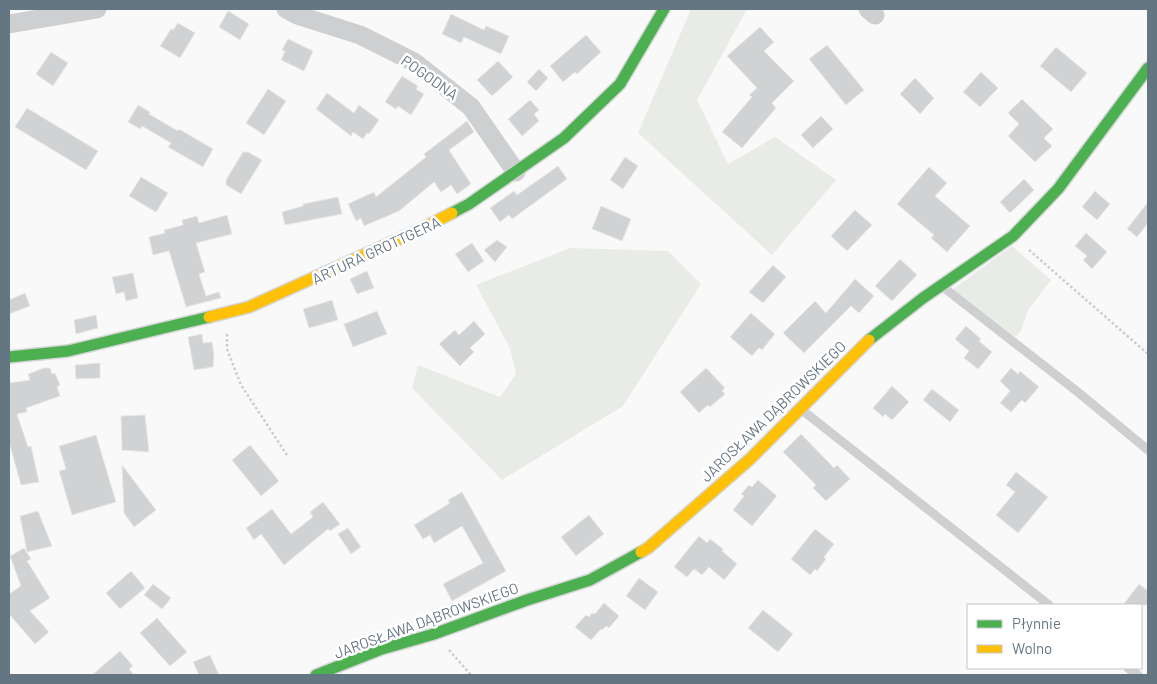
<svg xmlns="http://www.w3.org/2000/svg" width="1157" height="684" font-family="Barlow,sans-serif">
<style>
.green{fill:#e8ebe6}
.building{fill:#d0d2d3;stroke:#e8e8e8}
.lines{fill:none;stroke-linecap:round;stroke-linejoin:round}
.fast-casing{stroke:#d5d6d7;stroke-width:14}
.slow-casing{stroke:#d5d6d7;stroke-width:14}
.path{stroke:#cbcccd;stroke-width:2.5;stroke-dasharray:2.5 2.5;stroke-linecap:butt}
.lane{stroke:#cecfd0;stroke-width:9}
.street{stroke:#cecfd0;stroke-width:19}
.fast{stroke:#4caf50;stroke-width:11}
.slow{stroke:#ffc107;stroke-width:11}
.labels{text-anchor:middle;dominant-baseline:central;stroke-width:5;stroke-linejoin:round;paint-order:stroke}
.street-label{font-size:15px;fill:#657683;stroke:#fff}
</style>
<rect width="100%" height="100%" fill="#f9f9f9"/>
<!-- green -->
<g class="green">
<path d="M 691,9 L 754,9 L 746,11 L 697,100 L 728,164 L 775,137 L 836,180 L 772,255 L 638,133 Z"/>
<path d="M 1012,246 L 1051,280 L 1028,310 L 1021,331 L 1015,337 L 953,289 Z"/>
<path d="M 570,248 L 668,251 L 701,284 L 623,406 L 502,480 L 412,388 L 418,365 L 500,397 L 516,374 L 510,348 L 476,285 Z"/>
</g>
<!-- building -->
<g class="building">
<path d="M 228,11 L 249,24 L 240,40 L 219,27 Z"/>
<path d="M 451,14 L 484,30 L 486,26 L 509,36 L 501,54 L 464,37 L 461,43 L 442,34 Z"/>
<path d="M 178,23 L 195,33 L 180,58 L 160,46 L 171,29 L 173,30 Z"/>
<path d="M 760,27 L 774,42 L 764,51 L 794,81 L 772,103 L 776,108 L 742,148 L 722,132 L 752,97 L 749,95 L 757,88 L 727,56 Z"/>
<path d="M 586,35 L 601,52 L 577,74 L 575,72 L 563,82 L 550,66 Z"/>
<path d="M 288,39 L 313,51 L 304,71 L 281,60 L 285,51 L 282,50 Z"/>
<path d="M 827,45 L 864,90 L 846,105 L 809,59 Z"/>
<path d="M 1056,47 L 1087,73 L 1071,92 L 1040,66 Z"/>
<path d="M 51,52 L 68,63 L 53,86 L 36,74 Z"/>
<path d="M 498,61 L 513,77 L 492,96 L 477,80 Z"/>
<path d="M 539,69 L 548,78 L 536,91 L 527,82 Z"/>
<path d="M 981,72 L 998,88 L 980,107 L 963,92 Z"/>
<path d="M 402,76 L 418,86 L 416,89 L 424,94 L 411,115 L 398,106 L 396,109 L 385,102 Z"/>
<path d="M 915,78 L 934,98 L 920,114 L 900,94 Z"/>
<path d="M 268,89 L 286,101 L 264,135 L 246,123 Z"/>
<path d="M 327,93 L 354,113 L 359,105 L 379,120 L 369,134 L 367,133 L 363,139 L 353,132 L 351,136 L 316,109 Z"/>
<path d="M 1022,99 L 1053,129 L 1044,138 L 1052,146 L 1035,162 L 1008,136 L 1019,124 L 1008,113 Z"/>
<path d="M 530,100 L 539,110 L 534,114 L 539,121 L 522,136 L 508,119 Z"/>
<path d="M 138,105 L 150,112 L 149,114 L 178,131 L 179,129 L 213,149 L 203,167 L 168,147 L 171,143 L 142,126 L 140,129 L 128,122 Z"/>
<path d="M 27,108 L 98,151 L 86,170 L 15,127 Z"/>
<path d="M 821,116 L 833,129 L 813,148 L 801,135 Z"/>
<path d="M 467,121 L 474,132 L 449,150 L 471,184 L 457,194 L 451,185 L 441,192 L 434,182 L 399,211 L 364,226 L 361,218 L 356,221 L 348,204 L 374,192 L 376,197 L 426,157 L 424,154 Z"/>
<path d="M 243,152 L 248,152 L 262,160 L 241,194 L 226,185 L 226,180 Z"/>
<path d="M 625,157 L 638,166 L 623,189 L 610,180 Z"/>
<path d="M 558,166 L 567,179 L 512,219 L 509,215 L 500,222 L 490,208 L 514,191 L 517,195 Z"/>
<path d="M 929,167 L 947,183 L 935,196 L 970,226 L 947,252 L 931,238 L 934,235 L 897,204 Z"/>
<path d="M 141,177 L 168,193 L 156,212 L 129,196 Z"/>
<path d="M 1024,179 L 1034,190 L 1010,213 L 1000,202 Z"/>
<path d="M 1095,191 L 1110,204 L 1097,220 L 1082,207 Z"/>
<path d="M 338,197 L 342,214 L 285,225 L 282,212 L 303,206 L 303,204 Z"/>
<path d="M 1148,202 L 1148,223 L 1137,237 L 1127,229 Z"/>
<path d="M 601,206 L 631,219 L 622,241 L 592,229 Z"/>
<path d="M 855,210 L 872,225 L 847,251 L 831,236 Z"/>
<path d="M 227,215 L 232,234 L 196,243 L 205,272 L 199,274 L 206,296 L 219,292 L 221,298 L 186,307 L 169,251 L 153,255 L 149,237 L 165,233 L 164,230 L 183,225 L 182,220 L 197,216 L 199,223 Z"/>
<path d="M 1086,233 L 1107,252 L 1092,269 L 1083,260 L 1087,256 L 1075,246 Z"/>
<path d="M 497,240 L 507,247 L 495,262 L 484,250 Z"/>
<path d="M 472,243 L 484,261 L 468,272 L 455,254 Z"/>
<path d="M 900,259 L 917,275 L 892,301 L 875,286 Z"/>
<path d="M 773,265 L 786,277 L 763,303 L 749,292 Z"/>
<path d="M 367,271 L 374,288 L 357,294 L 350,279 Z"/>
<path d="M 133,273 L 138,298 L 126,301 L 124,292 L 116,294 L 112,277 Z"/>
<path d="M 855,279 L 874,296 L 859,313 L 851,306 L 804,353 L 783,333 L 815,301 L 826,313 Z"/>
<path d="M 25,293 L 30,306 L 9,314 L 9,300 Z"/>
<path d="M 332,300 L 338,320 L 309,328 L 303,309 Z"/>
<path d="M 377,311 L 387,334 L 353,347 L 344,324 Z"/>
<path d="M 751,313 L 775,334 L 762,350 L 759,348 L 752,356 L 730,337 Z"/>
<path d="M 96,315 L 98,328 L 76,334 L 74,320 Z"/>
<path d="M 474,321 L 485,334 L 470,348 L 474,352 L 460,366 L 439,344 L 455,330 L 459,335 Z"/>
<path d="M 966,326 L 981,339 L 979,341 L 992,352 L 978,369 L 964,358 L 969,351 L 955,339 Z"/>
<path d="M 202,334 L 203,343 L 212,342 L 214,355 L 213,367 L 194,370 L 188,337 Z"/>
<path d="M 100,363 L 100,378 L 76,379 L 75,365 Z"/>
<path d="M 44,368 L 50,368 L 52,374 L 55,373 L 60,385 L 57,387 L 60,396 L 26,408 L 27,412 L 17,414 L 28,447 L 31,446 L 39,482 L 21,485 L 9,442 L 9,383 L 30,380 L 28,374 Z"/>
<path d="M 706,368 L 725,388 L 722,391 L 725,394 L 710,407 L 708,405 L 699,413 L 680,392 Z"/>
<path d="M 1011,368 L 1018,374 L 1020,371 L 1039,387 L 1025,403 L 1022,400 L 1011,412 L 1000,403 L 1010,391 L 1000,381 Z"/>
<path d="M 892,386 L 909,402 L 892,420 L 885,414 L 883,417 L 873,408 Z"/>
<path d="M 932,389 L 959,410 L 950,422 L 923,400 Z"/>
<path d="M 145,415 L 149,452 L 122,450 L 121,416 Z"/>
<path d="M 801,434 L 834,468 L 837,465 L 850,479 L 826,501 L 813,488 L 816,485 L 783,452 Z"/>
<path d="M 96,435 L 116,502 L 72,515 L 59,471 L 66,469 L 59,446 Z"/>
<path d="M 250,445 L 279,481 L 261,496 L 232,460 Z"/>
<path d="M 122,465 L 156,510 L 134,527 L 124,513 Z"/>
<path d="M 1016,472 L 1048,497 L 1018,533 L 996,515 L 1015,492 L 1006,485 Z"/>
<path d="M 758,480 L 777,496 L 752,526 L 733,510 L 744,496 L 741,494 L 749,485 L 752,487 Z"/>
<path d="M 462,492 L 506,571 L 452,601 L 443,584 L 483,563 L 462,526 L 434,543 L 430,535 L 423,539 L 414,525 L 450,503 L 448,500 Z"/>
<path d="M 323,502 L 340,524 L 330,531 L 328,529 L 284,565 L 261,534 L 254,540 L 246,528 L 272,509 L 291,534 L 313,517 L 310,512 Z"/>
<path d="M 38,511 L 52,546 L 27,552 L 20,516 Z"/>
<path d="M 589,515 L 604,534 L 576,556 L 561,537 Z"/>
<path d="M 348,528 L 361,547 L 351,554 L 338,534 Z"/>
<path d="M 815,529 L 834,544 L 824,557 L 826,559 L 817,571 L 815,569 L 810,575 L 791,559 Z"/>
<path d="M 699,536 L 707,543 L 710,539 L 723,549 L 722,551 L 737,564 L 724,580 L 709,567 L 702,575 L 694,569 L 687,577 L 674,567 Z"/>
<path d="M 24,548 L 31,559 L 27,561 L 50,598 L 30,611 L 49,632 L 35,644 L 9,614 L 9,594 L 21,586 L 10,556 Z"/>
<path d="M 131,571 L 145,588 L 120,609 L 106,593 Z"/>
<path d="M 639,578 L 658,592 L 645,610 L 626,596 Z"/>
<path d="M 153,584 L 171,598 L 162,609 L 144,595 Z"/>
<path d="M 1139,584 L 1148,591 L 1148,605 L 1123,605 Z"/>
<path d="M 604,603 L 619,616 L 609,628 L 606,626 L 602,630 L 601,629 L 591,640 L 575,627 L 586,615 L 589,617 L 592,613 L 595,614 Z"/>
<path d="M 763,610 L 793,634 L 778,652 L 748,628 Z"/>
<path d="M 157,618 L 187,652 L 170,666 L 140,633 Z"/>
<path d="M 120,651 L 133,666 L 129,669 L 134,675 L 92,675 Z"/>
<path d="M 210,655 L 219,675 L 199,675 L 193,662 Z"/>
</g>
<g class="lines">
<!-- fast casing -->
<g class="fast-casing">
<g id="fast">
<path d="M 452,213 L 469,204 L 564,138 L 620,84 L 664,9"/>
<path d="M 869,340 L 923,298 L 1013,236 L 1058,189 L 1148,68"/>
<path d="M 9,357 L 68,351 L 209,317"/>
<path d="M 316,675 L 382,649 L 434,634 L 527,600 L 590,580 L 641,552"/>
</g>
</g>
<!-- slow casing -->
<g class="slow-casing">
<g id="slow">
<path d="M 209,317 L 249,307 L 419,230 L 452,213"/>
<path d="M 641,552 L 648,548 L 750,459 L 869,340"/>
</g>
</g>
<!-- path -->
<g class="path">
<path d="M 1029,250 L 1148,354"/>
<path d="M 227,334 L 227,349 L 241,385 L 287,455"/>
<path d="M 449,650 L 471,675"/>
</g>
<!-- lane -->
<g class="lane">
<path d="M 943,287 L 1079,393 L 1148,450"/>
<path d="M 802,410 L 1049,605"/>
<path d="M 1128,668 L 1138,675"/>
</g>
<!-- street -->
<g class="street">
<path d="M 286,9 L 297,15 L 360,35 L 414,62 L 471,107 L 516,172"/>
<path d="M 868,9 L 875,15"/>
<path d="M 9,24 L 97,9"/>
</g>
<!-- fast -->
<use href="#fast" class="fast"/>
<!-- slow -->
<use href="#slow" class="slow"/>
</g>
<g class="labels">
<!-- street labels -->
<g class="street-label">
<text transform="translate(430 77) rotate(35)">POGODNA</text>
<text transform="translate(376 250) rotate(-25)">ARTURA GROTTGERA</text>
<text transform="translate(773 411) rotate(-44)">JAROSŁAWA DĄBROWSKIEGO</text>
<text transform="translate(426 620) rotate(-20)">JAROSŁAWA DĄBROWSKIEGO</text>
</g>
</g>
<!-- border -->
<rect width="1157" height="684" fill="none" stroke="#657683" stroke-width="20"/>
<!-- legend -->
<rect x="967" y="604" width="175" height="65" fill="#ffffff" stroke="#c1c8cd"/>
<rect x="977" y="620" width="25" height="8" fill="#4caf50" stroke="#c1c8cd"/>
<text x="1012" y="629" font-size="15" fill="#657683">Płynnie</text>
<rect x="977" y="645" width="25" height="8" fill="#ffc107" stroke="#c1c8cd"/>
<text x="1012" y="654" font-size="15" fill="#657683">Wolno</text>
</svg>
